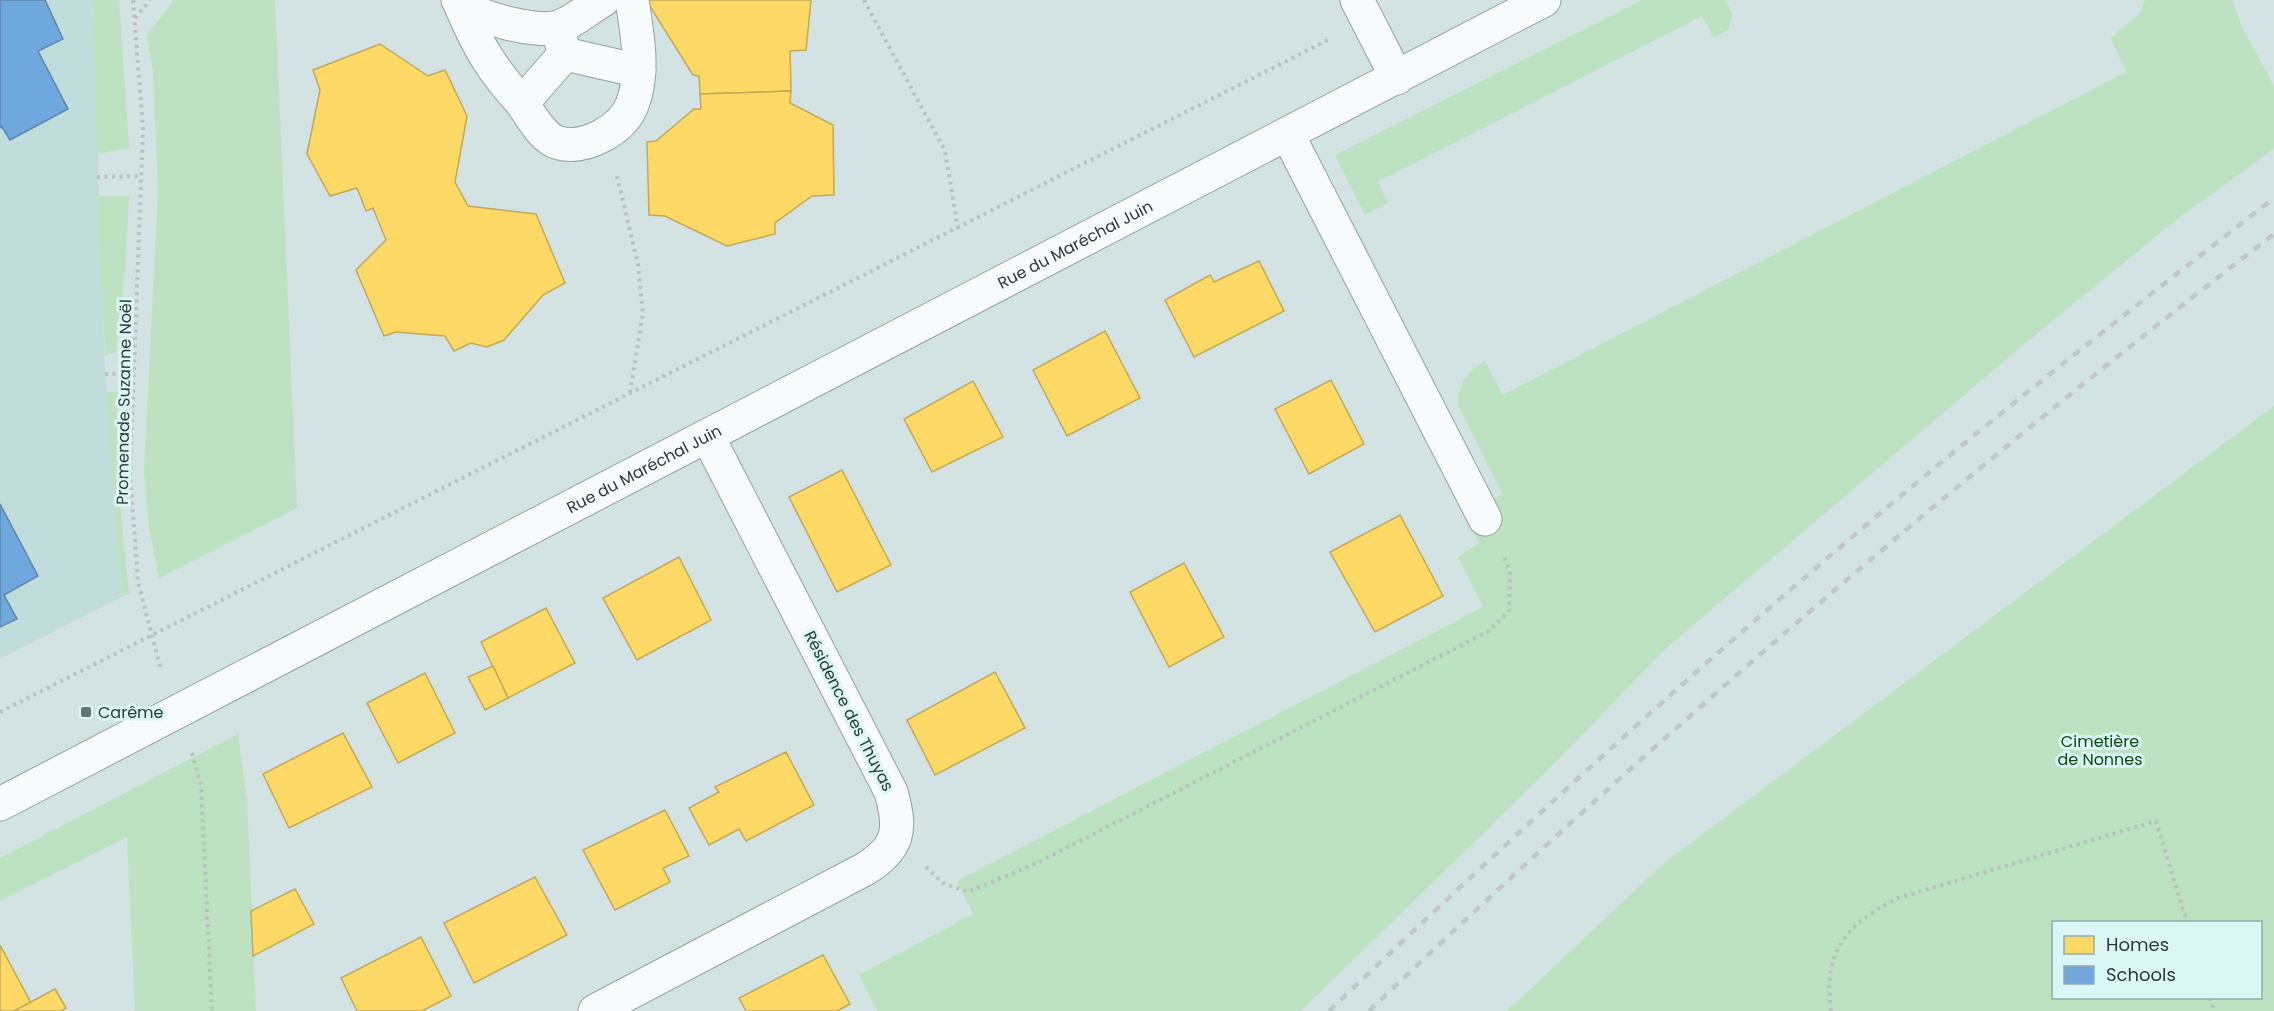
<svg xmlns="http://www.w3.org/2000/svg" width="2274" height="1011" font-family="Poppins,sans-serif">
<style>
.built{fill:#c0dcdb}
.green{fill:#bce2c1;fill-rule:evenodd}
.homes{fill:#ffd966;stroke:#c0a958;stroke-width:1.5}
.schools{fill:#6fa8dc;stroke:#5b87ab;stroke-width:1.5}
.lines{fill:none;stroke-linecap:round;stroke-linejoin:round}
.street-casing{stroke:#94a0a0;stroke-width:35}
.path{stroke:#bbc1c0;stroke-width:4;stroke-dasharray:3 4.5;stroke-linecap:butt}
.street{stroke:#f8fbfb;stroke-width:33}
.rail{stroke:#c1c6c6;stroke-width:4.5;stroke-dasharray:8 8;stroke-linecap:butt}
.poi-dot{fill:#677474;stroke:#daf7f6;stroke-width:2}
.labels{text-anchor:middle;dominant-baseline:central;stroke-width:6;stroke-linejoin:round;paint-order:stroke}
.street-label{font-size:16px;fill:#2d3938;stroke:#daf7f6}
.poi-label{font-size:16px;fill:#2d3938;stroke:#daf7f6;text-anchor:start}
.park-label{font-size:16px;fill:#0c4a10;stroke:#daf7f6}
</style>
<rect width="100%" height="100%" fill="#d3e3e3"/>
<!-- built -->
<path class="built" d="M 0,0 L 93,0 L 105,374 L 121,597 L 0,659 Z"/>
<!-- green -->
<g class="green">
<path d="M 93,0 L 119,0 L 129,148 L 97,154 Z"/>
<path d="M 174,0 L 275,0 L 297,508 L 159,578 L 149,527 L 144,473 L 158,191 L 153,73 L 147,35 Z"/>
<path d="M 1642,0 L 1725,0 L 1733,15 L 1728,30 L 1714,38 L 1702,16 L 1378,182 L 1388,203 L 1365,215 L 1335,155 Z"/>
<path d="M 2145,0 L 2232,0 L 2242,27 L 2274,86 L 2274,149 L 2175,221 L 2022,346 L 1663,651 L 1551,767 L 1301,1011 L 877,1011 L 859,975 L 973,914 L 957,881 L 1483,607 L 1458,557 L 1479,543 L 1465,517 L 1502,494 L 1459,407 C 1457,384 1466,373 1485,361 L 1503,395 L 2126,72 L 2111,38 L 2140,13 Z"/>
<path d="M 98,196 L 129,196 L 126,260 L 116,352 L 105,355 Z"/>
<path d="M 106,392 L 117,392 L 118,484 L 129,594 L 121,597 Z"/>
<path d="M 2274,406 L 2274,1011 L 1507,1011 L 1664,863 ZM 2054,922 L 2260,922 L 2260,998 L 2054,998 Z"/>
<path d="M 238,734 L 247,799 L 256,1011 L 135,1011 L 127,837 L 0,901 L 0,858 Z"/>
</g>
<!-- homes -->
<g class="homes">
<path d="M 646,0 L 811,0 L 806,50 L 790,51 L 791,91 L 700,94 L 699,76 L 693,75 Z"/>
<path d="M 380,44 L 428,76 L 445,70 L 467,116 L 455,182 L 468,206 L 536,214 L 565,283 L 543,295 L 504,340 L 487,347 L 471,343 L 454,351 L 445,336 L 396,332 L 384,336 L 356,270 L 386,240 L 373,208 L 366,211 L 357,188 L 330,196 L 307,154 L 320,90 L 313,70 Z"/>
<path d="M 791,91 L 790,103 L 833,125 L 834,195 L 812,196 L 775,223 L 775,234 L 727,246 L 665,216 L 649,215 L 647,142 L 656,141 L 694,109 L 701,109 L 700,94 Z"/>
<path d="M 1259,261 L 1284,311 L 1194,357 L 1165,300 L 1210,275 L 1214,282 Z"/>
<path d="M 1105,331 L 1140,398 L 1067,436 L 1033,370 Z"/>
<path d="M 1331,380 L 1364,444 L 1309,474 L 1275,409 Z"/>
<path d="M 973,381 L 1003,437 L 932,472 L 904,419 Z"/>
<path d="M 842,470 L 891,565 L 837,592 L 789,497 Z"/>
<path d="M 1400,515 L 1443,596 L 1375,632 L 1330,552 Z"/>
<path d="M 679,557 L 711,620 L 637,660 L 603,598 Z"/>
<path d="M 1184,563 L 1224,637 L 1169,667 L 1130,592 Z"/>
<path d="M 546,608 L 575,663 L 508,698 L 481,642 Z"/>
<path d="M 493,666 L 508,698 L 485,710 L 468,677 Z"/>
<path d="M 995,672 L 1025,728 L 935,775 L 907,720 Z"/>
<path d="M 425,673 L 455,733 L 398,763 L 367,703 Z"/>
<path d="M 343,733 L 372,787 L 289,828 L 263,774 Z"/>
<path d="M 786,752 L 814,805 L 746,841 L 739,829 L 709,845 L 689,808 L 719,792 L 715,787 Z"/>
<path d="M 665,810 L 689,856 L 663,868 L 670,882 L 615,910 L 583,850 Z"/>
<path d="M 535,877 L 567,935 L 474,983 L 444,923 Z"/>
<path d="M 295,889 L 314,924 L 253,956 L 251,911 Z"/>
<path d="M 421,937 L 451,996 L 422,1011 L 357,1011 L 341,978 Z"/>
<path d="M 0,945 L 31,1003 L 14,1011 L 0,1011 Z"/>
<path d="M 823,955 L 850,1004 L 837,1011 L 746,1011 L 739,998 Z"/>
<path d="M 55,989 L 66,1008 L 61,1011 L 14,1011 Z"/>
</g>
<!-- schools -->
<g class="schools">
<path d="M 0,0 L 45,0 L 63,39 L 38,51 L 68,109 L 10,140 L 2,127 L 0,128 Z"/>
<path d="M 0,504 L 38,576 L 4,595 L 17,619 L 0,627 Z"/>
</g>
<g class="lines">
<!-- street casing -->
<g class="street-casing">
<g id="street">
<path d="M 458,0 C 468,17 540,34 558,27 C 574,22 589,8 603,0"/>
<path d="M 1357,0 L 1397,78"/>
<path d="M 461,6 C 478,47 493,71 522,103"/>
<path d="M 557,28 L 565,54 L 522,103 C 531,116 543,139 559,143 C 585,150 622,130 632,105 C 645,73 637,33 632,0"/>
<path d="M 565,54 L 639,71"/>
<path d="M 1288,135 L 1485,519"/>
<path id="s1" d="M 0,804 L 1544,0"/>
<path d="M 595,1011 L 865,869 C 899,848 902,830 891,792 L 708,437"/>
</g>
</g>
<!-- path -->
<g class="path">
<path d="M 133,0 L 143,129 L 130,475 L 138,582 L 161,670"/>
<path d="M 864,0 L 945,151 L 958,229"/>
<path d="M 135,18 L 150,0"/>
<path d="M 617,176 L 638,264 L 643,313 L 630,392"/>
<path d="M 97,177 L 142,176"/>
<path d="M 105,374 L 134,373"/>
<path d="M 0,712 L 1330,39"/>
<path d="M 192,753 L 201,786 L 212,1011"/>
<path d="M 926,867 L 943,883 L 968,892 L 1039,862 L 1489,631 L 1509,611 L 1510,571 L 1504,557"/>
<path d="M 2210,998 L 2214,1011"/>
<path d="M 1831,1011 C 1823,952 1845,926 1895,899 L 2156,821 L 2187,922"/>
</g>
<!-- street -->
<use href="#street" class="street"/>
<!-- rail -->
<g class="rail">
<path d="M 1329,1011 C 1497,851 1667,694 1844,544 C 1984,424 2129,311 2274,198"/>
<path d="M 1369,1011 C 1657,736 1958,477 2274,234"/>
</g>
</g>
<!-- markers -->
<rect class="poi-dot" x="80" y="706" width="12" height="12" rx="3"/>
<g class="labels">
<!-- street labels -->
<g class="street-label">
<text stroke="none"><textPath href="#s1" startOffset="1212">Rue du Maréchal Juin</textPath></text>
<text transform="translate(124 402) rotate(-89)">Promenade Suzanne Noël</text>
<text stroke="none"><textPath href="#s1" startOffset="726">Rue du Maréchal Juin</textPath></text>
<text transform="translate(849 711) rotate(63)">Résidence des Thuyas</text>
</g>
<!-- poi labels -->
<g class="poi-label">
<text x="98" y="712">Carême</text>
</g>
<!-- park labels -->
<g class="park-label">
<text x="2100" y="741">Cimetière<tspan x="2100" dy="18">de Nonnes</tspan></text>
</g>
</g>
<!-- legend -->
<rect x="2052" y="921" width="210" height="78" fill="#daf7f6" stroke="#95abaa" stroke-width="1.5"/>
<rect x="2064" y="936" width="30" height="18" fill="#ffd966" stroke="#95abaa" stroke-width="1.5"/>
<text x="2106" y="951" font-size="18" fill="#2d3938">Homes</text>
<rect x="2064" y="966" width="30" height="18" fill="#6fa8dc" stroke="#95abaa" stroke-width="1.5"/>
<text x="2106" y="981" font-size="18" fill="#2d3938">Schools</text>
</svg>
